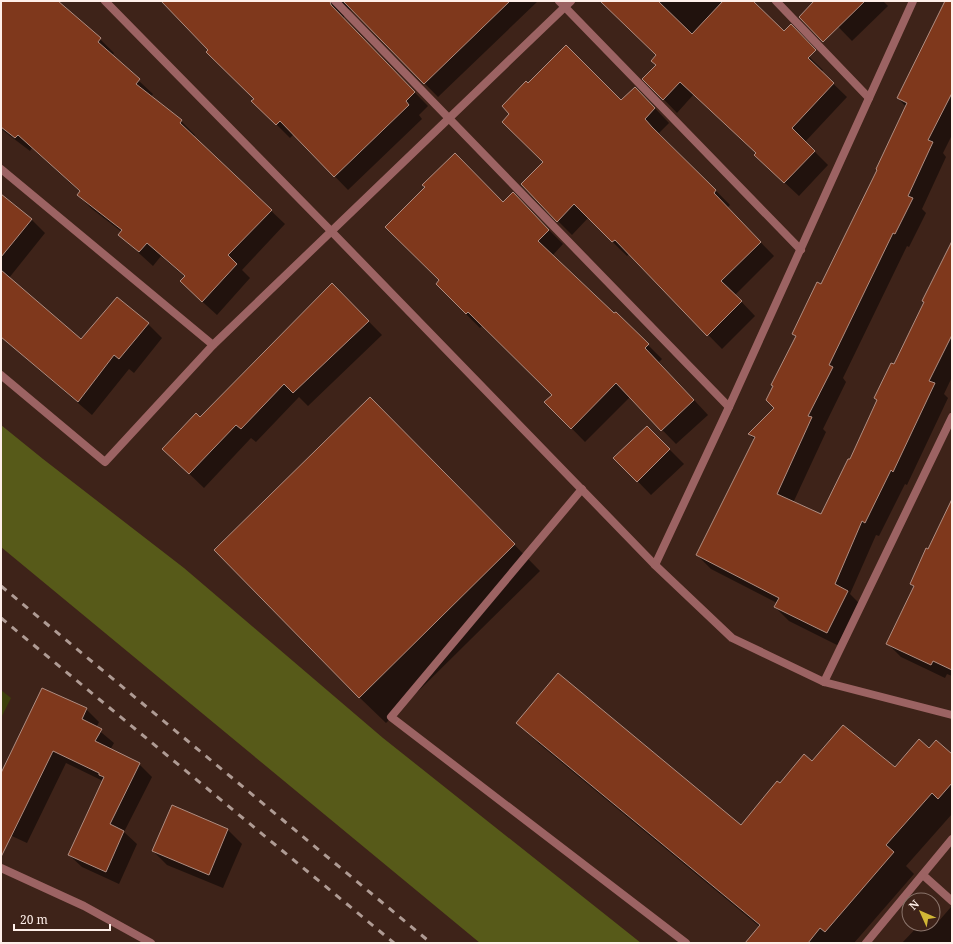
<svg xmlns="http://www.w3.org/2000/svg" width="953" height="944" font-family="'Noto Serif',serif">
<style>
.green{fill:#3d3f0a}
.forest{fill:#575a19}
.shadow{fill:#0007}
.building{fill:#7f381c;stroke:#af8d81}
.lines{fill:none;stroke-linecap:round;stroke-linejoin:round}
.minor{stroke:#9c6363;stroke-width:8}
.tertiary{stroke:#9c6363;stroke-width:8}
.rail{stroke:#af9b94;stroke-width:3;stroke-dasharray:7 7;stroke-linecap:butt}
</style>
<rect width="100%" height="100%" fill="#3e2319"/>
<!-- green -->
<path class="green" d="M 1,690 L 11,698 L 1,718 Z"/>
<!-- forest -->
<path class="forest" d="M 1,425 L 43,459 L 184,568 L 383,738 L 641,943 L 480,943 L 1,547 Z"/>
<!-- shadow -->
<g class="shadow">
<path d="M 1,1 L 57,1 L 100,39 L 114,53 L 112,56 L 153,94 L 151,97 L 181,121 L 195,135 L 193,137 L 285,224 L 242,270 L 250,278 L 217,315 L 195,295 L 185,277 L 161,256 L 153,266 L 119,235 L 122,232 L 92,209 L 78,195 L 80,192 L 32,148 L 30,151 L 1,129 Z"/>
<path d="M 162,1 L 538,1 L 438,97 L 353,11 L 348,9 L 344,11 L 344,20 L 428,106 L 419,115 L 422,119 L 348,190 L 294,134 L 290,138 L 253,101 L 255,99 Z"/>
<path d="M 611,1 L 751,1 L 823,70 L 821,72 L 847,97 L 805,142 L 828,165 L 799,196 L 769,168 L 757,153 L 694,94 L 677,113 L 644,79 L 657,66 L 657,56 Z"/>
<path d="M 813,1 L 883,1 L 888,6 L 852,41 Z"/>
<path d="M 946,1 L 952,2 L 952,135 L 943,153 L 946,157 L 922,209 L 926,213 L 909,247 L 907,246 L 843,378 L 846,382 L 823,429 L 826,432 L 793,503 L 821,516 L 850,461 L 952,241 L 952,377 L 944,394 L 948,398 L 907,485 L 905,484 L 879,536 L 876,535 L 850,594 L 862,606 L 841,647 L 789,621 L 775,607 L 777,603 L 711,569 L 697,555 L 755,440 L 749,434 L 775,408 L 796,337 L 793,334 L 821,285 L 878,170 L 906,107 L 898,98 Z"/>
<path d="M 528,84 L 621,102 L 649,102 L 669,123 L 659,133 L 730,205 L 727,208 L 774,256 L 735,295 L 755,316 L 722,349 L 629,254 L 627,256 L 588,218 L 572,235 L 558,221 L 545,162 L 511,114 Z"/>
<path d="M 1,196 L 31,219 L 45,233 L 9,278 L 81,341 L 148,324 L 162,338 L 134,373 L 129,369 L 92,415 L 1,337 Z"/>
<path d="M 503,203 L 527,208 L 563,244 L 552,256 L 614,315 L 616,313 L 662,359 L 659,362 L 708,415 L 676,444 L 630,397 L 585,442 L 546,402 L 553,395 L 482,326 L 480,328 L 466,314 Z"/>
<path d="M 332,284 L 382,335 L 308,406 L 299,397 L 256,442 L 251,438 L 204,488 L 178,463 L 200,418 Z"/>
<path d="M 396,424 L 540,571 L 386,723 L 359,697 Z"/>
<path d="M 647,427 L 684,464 L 651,495 L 615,458 Z"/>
<path d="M 952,501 L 952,676 L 947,674 L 945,678 L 901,657 L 887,643 L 914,587 L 911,584 Z"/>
<path d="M 42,689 L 86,709 L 99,722 L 96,728 L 114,743 L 110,750 L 139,764 L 152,777 L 124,832 L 137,844 L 119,884 L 82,867 L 69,855 L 103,781 L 66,763 L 27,843 L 1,831 L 1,773 Z"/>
<path d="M 518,722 L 741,826 L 780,784 L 812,762 L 895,769 L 929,749 L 952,755 L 952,814 L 906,866 L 914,874 L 854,943 L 746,943 L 760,927 L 538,743 Z"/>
<path d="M 228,830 L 242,844 L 223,888 L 167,865 L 153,851 Z"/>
<path d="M 951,907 L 952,943 L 902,943 L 920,924 L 933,924 L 933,917 L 938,922 Z"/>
</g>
<!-- building -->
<g class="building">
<path d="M 1,1 L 58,1 L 101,38 L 98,42 L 140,79 L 136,84 L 182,120 L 180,123 L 272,210 L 228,255 L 237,264 L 202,302 L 180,281 L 185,276 L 147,243 L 139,252 L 118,235 L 122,230 L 77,195 L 80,191 L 18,135 L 15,138 L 1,127 Z"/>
<path d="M 161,1 L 330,1 L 331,5 L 415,92 L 406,101 L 409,105 L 334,177 L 280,121 L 276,125 L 251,101 L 254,99 L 206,52 L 208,50 Z"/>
<path d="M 343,1 L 510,1 L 424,84 Z"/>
<path d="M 600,1 L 658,1 L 692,34 L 723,1 L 753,1 L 784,31 L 791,24 L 816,50 L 808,58 L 834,83 L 792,128 L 815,151 L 784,183 L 754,155 L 756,153 L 680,82 L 663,100 L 642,79 L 656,65 L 651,61 L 656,55 Z"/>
<path d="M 814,1 L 865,1 L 823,42 L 799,17 Z"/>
<path d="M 945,1 L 952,1 L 952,93 L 928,140 L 933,142 L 908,196 L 913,198 L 895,234 L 893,233 L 829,365 L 833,367 L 808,416 L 812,417 L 777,494 L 821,514 L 848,459 L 850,459 L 877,400 L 874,398 L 891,363 L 894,364 L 924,302 L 922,301 L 952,241 L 952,335 L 929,381 L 935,383 L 893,472 L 891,470 L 865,523 L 862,521 L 835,584 L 848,591 L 827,633 L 774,607 L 779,598 L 696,555 L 755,437 L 748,434 L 774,408 L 766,400 L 773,386 L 771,385 L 796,336 L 792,334 L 817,282 L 821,284 L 877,170 L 876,169 L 907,103 L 897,98 Z"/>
<path d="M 566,45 L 621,100 L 635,87 L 655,108 L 645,119 L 652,127 L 716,190 L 714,193 L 761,242 L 721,281 L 742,301 L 707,336 L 615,240 L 612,242 L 574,204 L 557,222 L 521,184 L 543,162 L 502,122 L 509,114 L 502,106 L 526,81 L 528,83 Z"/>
<path d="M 455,153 L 503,202 L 513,192 L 549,230 L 538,241 L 614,313 L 616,312 L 649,344 L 645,348 L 694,400 L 661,431 L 616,383 L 571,429 L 544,402 L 552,395 L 468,312 L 466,314 L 436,284 L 439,280 L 385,227 L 425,187 L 422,185 Z"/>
<path d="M 1,194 L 32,219 L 1,257 Z"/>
<path d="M 1,270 L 81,339 L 117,297 L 149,323 L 119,359 L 114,355 L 78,402 L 1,337 Z"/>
<path d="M 332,283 L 369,321 L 293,393 L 284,384 L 241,429 L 236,425 L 189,474 L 162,449 L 196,413 L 200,417 Z"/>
<path d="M 370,397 L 515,544 L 359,698 L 214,550 Z"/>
<path d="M 647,426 L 670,449 L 637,482 L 613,458 Z"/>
<path d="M 952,499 L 952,670 L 933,661 L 931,665 L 886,644 L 914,586 L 910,584 L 926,548 L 928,549 Z"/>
<path d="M 558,673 L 741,825 L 777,781 L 780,783 L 804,754 L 812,761 L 843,725 L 895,767 L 919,739 L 929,748 L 936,740 L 952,754 L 952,783 L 938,799 L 932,793 L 886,845 L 894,852 L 825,932 L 820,928 L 808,943 L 745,943 L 760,925 L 516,723 Z"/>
<path d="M 42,688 L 87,708 L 82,719 L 102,729 L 95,741 L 140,763 L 110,824 L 124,831 L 106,872 L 68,855 L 104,777 L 99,775 L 99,773 L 53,751 L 1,857 L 1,773 Z"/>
<path d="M 172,805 L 228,829 L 209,875 L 152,851 Z"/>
</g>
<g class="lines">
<!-- minor -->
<g class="minor">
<path d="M 335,1 L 729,407"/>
<path d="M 559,1 L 801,250"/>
<path d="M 776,1 L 869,98"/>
<path d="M 1,169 L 213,345"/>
<path d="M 1,375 L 105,462 L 213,345 L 571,1"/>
<path d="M 582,489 L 391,717 L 686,943"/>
<path d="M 655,565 L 729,407 L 913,1"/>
<path d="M 824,682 L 952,417"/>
<path d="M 923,875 L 952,901"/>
<path d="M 866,943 L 952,839"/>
</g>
<!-- tertiary -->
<g class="tertiary">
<path d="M 105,1 L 332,232 L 655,565 L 732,638 L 824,682 L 952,715"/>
<path d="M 1,868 L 84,906 L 151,943"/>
</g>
<!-- rail -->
<g class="rail">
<path d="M 1,586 L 431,943"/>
<path d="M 1,618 L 394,943"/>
</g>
</g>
<!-- border -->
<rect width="953" height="944" fill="none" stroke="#feefe9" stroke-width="4"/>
<!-- north arrow -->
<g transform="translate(921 912) rotate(315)"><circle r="19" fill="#3e2319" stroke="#8b756c"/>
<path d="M0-3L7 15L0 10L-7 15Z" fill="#d1b736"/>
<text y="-6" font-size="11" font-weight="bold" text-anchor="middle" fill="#feefe9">N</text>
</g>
<!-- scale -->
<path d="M14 924v6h96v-6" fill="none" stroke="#feefe9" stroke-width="2"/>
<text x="20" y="924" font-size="12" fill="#feefe9" stroke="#3e2319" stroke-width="3" paint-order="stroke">20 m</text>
</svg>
